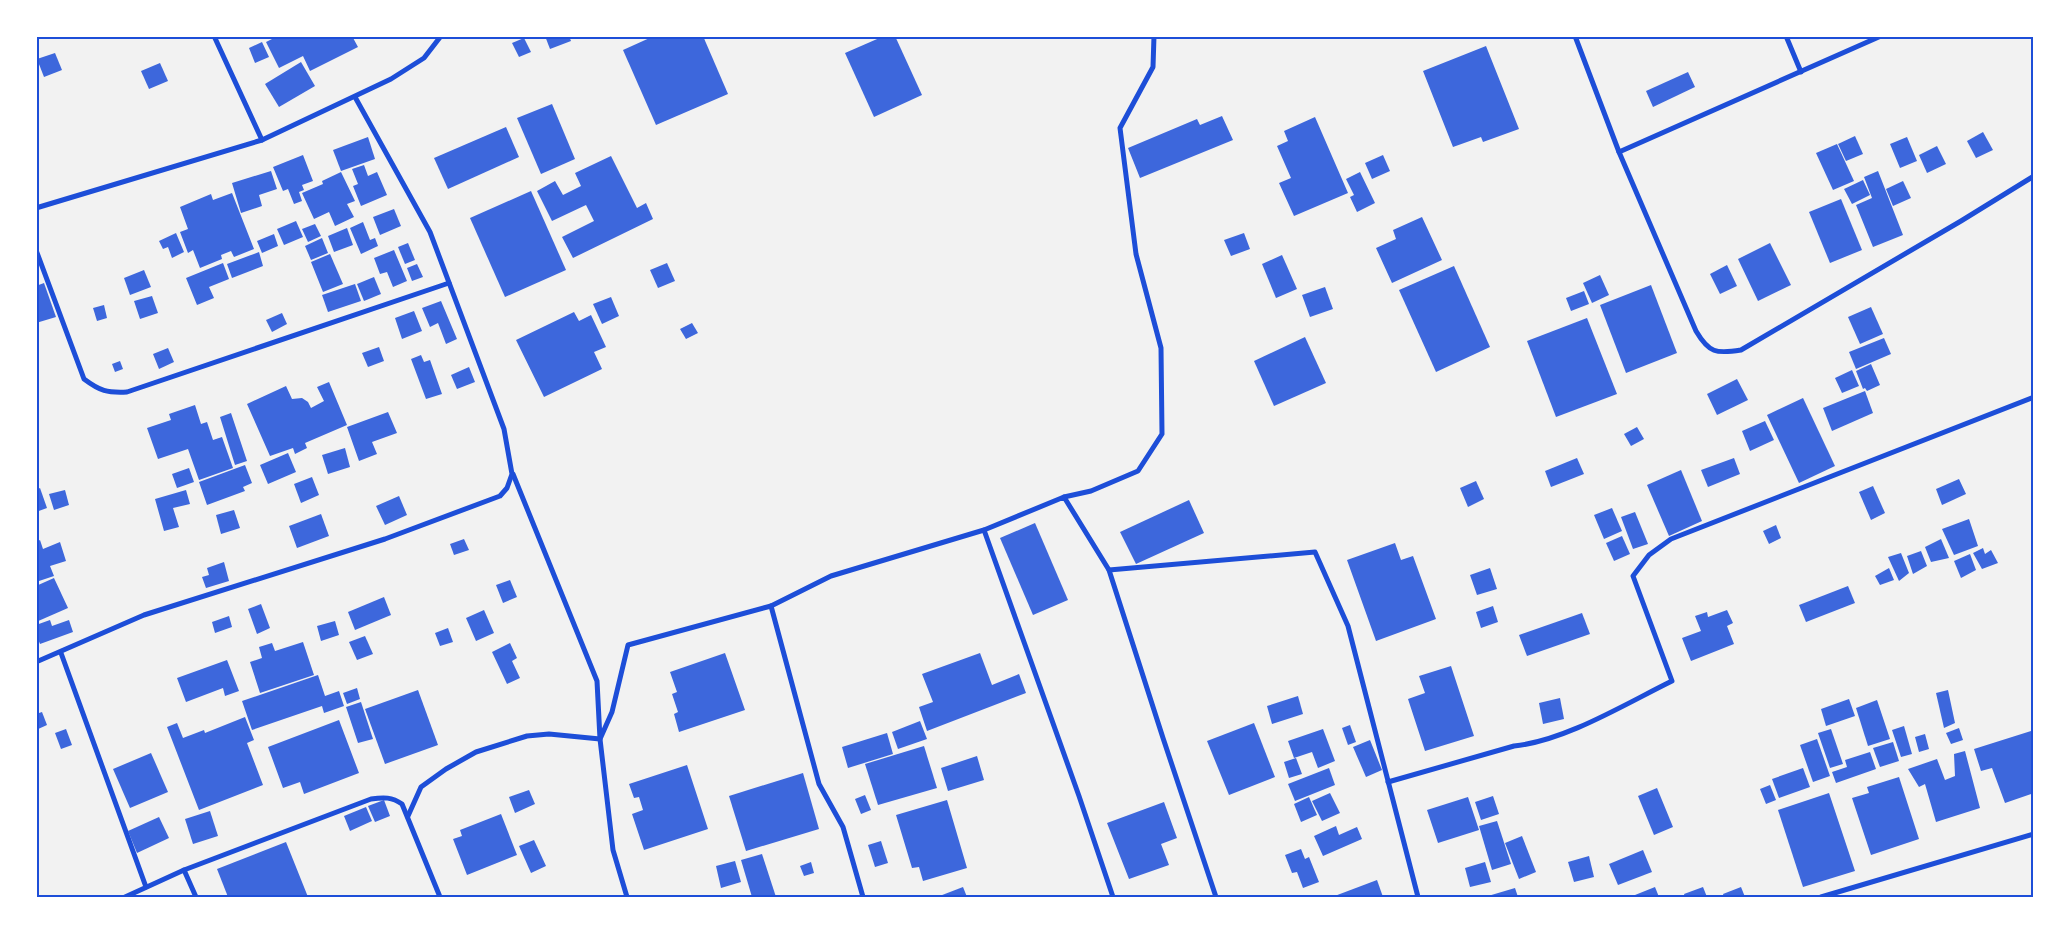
<svg xmlns="http://www.w3.org/2000/svg" width="2070" height="933" font-family="Roboto,sans-serif">
<style>
.building{fill:#3d67dc}
.lines{fill:none;stroke-linecap:round;stroke-linejoin:round}
.minor{stroke:#1d4ed8;stroke-width:5}
.neatline{fill:none;stroke:#1d4ed8;stroke-width:2}
</style>
<rect width="100%" height="100%" fill="#f2f2f2"/>
<!-- building -->
<g class="building">
<path d="M 278,36 L 352,36 L 358,47 L 310,71 L 303,56 L 279,68 L 266,42 Z"/>
<path d="M 545,36 L 569,36 L 571,41 L 550,49 Z"/>
<path d="M 654,36 L 703,36 L 728,94 L 656,125 L 623,50 Z"/>
<path d="M 884,36 L 895,36 L 922,95 L 874,117 L 845,53 Z"/>
<path d="M 524,38 L 531,52 L 519,57 L 512,43 Z"/>
<path d="M 262,42 L 269,57 L 255,63 L 249,48 Z"/>
<path d="M 1486,46 L 1519,129 L 1483,142 L 1481,137 L 1453,147 L 1423,71 Z"/>
<path d="M 55,53 L 62,70 L 44,77 L 37,59 Z"/>
<path d="M 301,62 L 315,86 L 279,107 L 265,84 Z"/>
<path d="M 160,63 L 168,81 L 149,89 L 141,71 Z"/>
<path d="M 1688,72 L 1695,87 L 1653,107 L 1646,91 Z"/>
<path d="M 552,104 L 575,159 L 541,174 L 517,118 Z"/>
<path d="M 1222,116 L 1233,140 L 1140,178 L 1128,148 L 1197,119 L 1200,125 Z"/>
<path d="M 1315,117 L 1348,193 L 1294,216 L 1279,183 L 1291,178 L 1277,146 L 1288,141 L 1284,131 Z"/>
<path d="M 506,127 L 519,157 L 448,189 L 434,158 Z"/>
<path d="M 1983,132 L 1993,150 L 1976,158 L 1967,141 Z"/>
<path d="M 1855,136 L 1863,154 L 1846,161 L 1838,144 Z"/>
<path d="M 368,137 L 375,159 L 341,171 L 333,150 Z"/>
<path d="M 1907,137 L 1917,161 L 1900,168 L 1890,144 Z"/>
<path d="M 1837,144 L 1854,181 L 1833,190 L 1816,153 Z"/>
<path d="M 1937,146 L 1946,164 L 1927,173 L 1919,155 Z"/>
<path d="M 303,155 L 313,181 L 302,185 L 304,190 L 299,192 L 302,201 L 294,204 L 288,189 L 283,191 L 273,167 Z"/>
<path d="M 1383,155 L 1390,171 L 1372,179 L 1365,163 Z"/>
<path d="M 611,156 L 637,208 L 646,203 L 653,219 L 573,258 L 562,237 L 594,221 L 586,205 L 552,221 L 537,191 L 555,181 L 563,195 L 581,186 L 575,173 Z"/>
<path d="M 364,165 L 368,176 L 377,172 L 387,195 L 361,206 L 353,186 L 358,184 L 352,169 Z"/>
<path d="M 271,171 L 277,189 L 259,195 L 262,206 L 241,213 L 232,183 Z"/>
<path d="M 1878,171 L 1903,235 L 1873,247 L 1856,205 L 1872,198 L 1864,177 Z"/>
<path d="M 341,172 L 355,201 L 347,204 L 354,217 L 335,226 L 329,212 L 314,219 L 302,193 L 323,184 L 322,181 Z"/>
<path d="M 1360,172 L 1375,203 L 1357,212 L 1350,197 L 1354,195 L 1346,179 Z"/>
<path d="M 1863,180 L 1870,195 L 1852,204 L 1844,189 Z"/>
<path d="M 1903,181 L 1911,198 L 1893,206 L 1886,189 Z"/>
<path d="M 531,191 L 566,270 L 505,297 L 470,218 Z"/>
<path d="M 232,193 L 254,249 L 234,257 L 231,251 L 221,255 L 222,259 L 200,268 L 193,250 L 188,253 L 180,232 L 188,229 L 180,207 L 211,194 L 213,200 Z"/>
<path d="M 1841,199 L 1862,250 L 1830,263 L 1809,212 Z"/>
<path d="M 394,209 L 401,226 L 380,235 L 373,217 Z"/>
<path d="M 1422,217 L 1442,260 L 1392,283 L 1376,248 L 1396,239 L 1393,230 Z"/>
<path d="M 296,221 L 303,237 L 284,245 L 277,229 Z"/>
<path d="M 363,222 L 370,240 L 375,238 L 378,246 L 361,254 L 350,228 Z"/>
<path d="M 315,224 L 321,236 L 308,242 L 302,229 Z"/>
<path d="M 347,228 L 353,245 L 334,252 L 328,236 Z"/>
<path d="M 176,233 L 184,252 L 172,258 L 168,247 L 163,249 L 159,241 Z"/>
<path d="M 1244,233 L 1250,249 L 1231,256 L 1224,240 Z"/>
<path d="M 274,234 L 278,246 L 262,253 L 257,241 Z"/>
<path d="M 322,238 L 328,253 L 311,260 L 305,246 Z"/>
<path d="M 408,243 L 415,260 L 405,264 L 398,247 Z"/>
<path d="M 1770,243 L 1791,285 L 1758,301 L 1738,259 Z"/>
<path d="M 394,250 L 407,281 L 393,287 L 387,272 L 380,274 L 374,258 Z"/>
<path d="M 259,252 L 263,266 L 232,278 L 227,264 Z"/>
<path d="M 330,254 L 343,284 L 323,292 L 311,262 Z"/>
<path d="M 1282,255 L 1297,289 L 1276,298 L 1262,264 Z"/>
<path d="M 223,263 L 229,279 L 209,287 L 214,298 L 197,305 L 186,278 Z"/>
<path d="M 667,263 L 675,281 L 658,288 L 650,270 Z"/>
<path d="M 417,264 L 423,277 L 412,281 L 407,268 Z"/>
<path d="M 1727,265 L 1737,286 L 1720,294 L 1710,274 Z"/>
<path d="M 1454,266 L 1490,347 L 1436,372 L 1399,290 Z"/>
<path d="M 144,270 L 151,287 L 130,295 L 124,278 Z"/>
<path d="M 1600,275 L 1609,295 L 1592,303 L 1583,283 Z"/>
<path d="M 374,277 L 381,294 L 364,301 L 357,284 Z"/>
<path d="M 44,283 L 56,317 L 36,323 L 36,286 Z"/>
<path d="M 355,284 L 361,301 L 328,312 L 322,295 Z"/>
<path d="M 1651,285 L 1677,353 L 1626,373 L 1600,305 Z"/>
<path d="M 1325,287 L 1333,309 L 1310,317 L 1302,295 Z"/>
<path d="M 1584,291 L 1589,304 L 1571,311 L 1566,298 Z"/>
<path d="M 152,296 L 158,313 L 140,319 L 134,301 Z"/>
<path d="M 611,297 L 619,316 L 602,324 L 593,304 Z"/>
<path d="M 441,301 L 457,339 L 446,344 L 438,323 L 430,327 L 422,308 Z"/>
<path d="M 104,305 L 107,318 L 97,321 L 93,308 Z"/>
<path d="M 1871,307 L 1883,334 L 1860,344 L 1848,317 Z"/>
<path d="M 414,311 L 422,331 L 402,339 L 395,318 Z"/>
<path d="M 574,312 L 579,321 L 591,315 L 606,347 L 594,352 L 602,369 L 544,397 L 516,340 Z"/>
<path d="M 282,313 L 287,324 L 272,332 L 266,320 Z"/>
<path d="M 1587,318 L 1617,394 L 1556,417 L 1527,341 Z"/>
<path d="M 692,323 L 698,333 L 686,339 L 680,329 Z"/>
<path d="M 1305,337 L 1326,383 L 1274,406 L 1254,361 Z"/>
<path d="M 1884,338 L 1891,354 L 1856,369 L 1849,352 Z"/>
<path d="M 379,347 L 384,361 L 368,367 L 362,353 Z"/>
<path d="M 168,348 L 174,362 L 159,369 L 153,354 Z"/>
<path d="M 421,355 L 424,362 L 430,360 L 442,394 L 426,399 L 411,359 Z"/>
<path d="M 120,361 L 123,369 L 115,372 L 112,364 Z"/>
<path d="M 1871,364 L 1880,385 L 1867,391 L 1865,388 L 1863,389 L 1856,371 Z"/>
<path d="M 469,367 L 475,382 L 457,389 L 451,375 Z"/>
<path d="M 1852,370 L 1859,386 L 1842,393 L 1835,378 Z"/>
<path d="M 1737,379 L 1748,400 L 1717,415 L 1707,394 Z"/>
<path d="M 329,382 L 347,425 L 305,443 L 307,448 L 295,454 L 293,448 L 270,456 L 247,404 L 286,386 L 292,399 L 302,398 L 308,402 L 311,408 L 324,401 L 317,387 Z"/>
<path d="M 1865,391 L 1873,413 L 1832,431 L 1823,408 Z"/>
<path d="M 1803,398 L 1835,466 L 1799,483 L 1767,415 Z"/>
<path d="M 195,405 L 201,424 L 207,422 L 213,440 L 222,437 L 233,468 L 199,480 L 188,449 L 158,459 L 147,428 L 171,420 L 169,414 Z"/>
<path d="M 388,412 L 397,433 L 372,442 L 377,454 L 359,461 L 347,427 Z"/>
<path d="M 231,413 L 247,461 L 235,465 L 220,417 Z"/>
<path d="M 1765,421 L 1774,440 L 1750,451 L 1742,431 Z"/>
<path d="M 1637,427 L 1644,439 L 1631,446 L 1624,434 Z"/>
<path d="M 345,448 L 350,467 L 328,474 L 322,455 Z"/>
<path d="M 288,453 L 296,472 L 268,484 L 260,465 Z"/>
<path d="M 1577,458 L 1584,474 L 1551,487 L 1545,471 Z"/>
<path d="M 1734,458 L 1740,474 L 1708,487 L 1701,470 Z"/>
<path d="M 245,465 L 252,483 L 243,487 L 245,491 L 207,505 L 199,482 Z"/>
<path d="M 189,468 L 194,482 L 177,488 L 172,474 Z"/>
<path d="M 1681,470 L 1702,521 L 1669,536 L 1647,485 Z"/>
<path d="M 312,477 L 319,495 L 301,503 L 294,484 Z"/>
<path d="M 1959,479 L 1966,494 L 1942,505 L 1936,489 Z"/>
<path d="M 1476,481 L 1484,499 L 1468,507 L 1460,488 Z"/>
<path d="M 1873,486 L 1885,513 L 1871,520 L 1859,492 Z"/>
<path d="M 40,488 L 47,508 L 36,512 L 36,490 Z"/>
<path d="M 65,490 L 69,505 L 54,510 L 49,494 Z"/>
<path d="M 186,490 L 190,504 L 173,508 L 179,527 L 164,531 L 155,499 Z"/>
<path d="M 399,496 L 407,515 L 385,525 L 376,506 Z"/>
<path d="M 1189,500 L 1204,533 L 1136,564 L 1120,532 Z"/>
<path d="M 1612,508 L 1622,531 L 1604,539 L 1594,515 Z"/>
<path d="M 234,510 L 240,528 L 221,534 L 216,515 Z"/>
<path d="M 1635,512 L 1648,544 L 1633,549 L 1621,517 Z"/>
<path d="M 321,514 L 329,536 L 297,548 L 289,526 Z"/>
<path d="M 1969,519 L 1978,546 L 1954,555 L 1942,529 Z"/>
<path d="M 1035,523 L 1068,600 L 1033,615 L 1000,538 Z"/>
<path d="M 1776,525 L 1781,538 L 1769,544 L 1763,531 Z"/>
<path d="M 1622,536 L 1630,554 L 1614,561 L 1606,543 Z"/>
<path d="M 464,539 L 469,550 L 454,555 L 450,544 Z"/>
<path d="M 1941,539 L 1949,558 L 1931,562 L 1925,547 Z"/>
<path d="M 40,540 L 43,549 L 60,542 L 66,561 L 50,566 L 54,576 L 36,582 L 36,542 Z"/>
<path d="M 1395,543 L 1401,560 L 1413,556 L 1436,619 L 1376,641 L 1347,560 Z"/>
<path d="M 1983,548 L 1985,554 L 1991,550 L 1998,563 L 1982,569 L 1973,553 Z"/>
<path d="M 1921,551 L 1927,566 L 1913,574 L 1907,556 Z"/>
<path d="M 1901,553 L 1909,573 L 1899,581 L 1888,557 Z"/>
<path d="M 1970,554 L 1976,570 L 1961,578 L 1954,561 Z"/>
<path d="M 224,562 L 229,581 L 206,588 L 202,577 L 209,575 L 207,568 Z"/>
<path d="M 1490,568 L 1497,589 L 1477,595 L 1470,575 Z"/>
<path d="M 1889,568 L 1894,580 L 1880,585 L 1875,576 Z"/>
<path d="M 54,578 L 68,608 L 36,622 L 36,586 Z"/>
<path d="M 510,580 L 517,597 L 503,603 L 496,585 Z"/>
<path d="M 1848,586 L 1855,603 L 1806,622 L 1799,605 Z"/>
<path d="M 384,597 L 391,615 L 355,630 L 348,612 Z"/>
<path d="M 261,604 L 270,628 L 257,634 L 248,609 Z"/>
<path d="M 1493,606 L 1498,622 L 1481,628 L 1476,612 Z"/>
<path d="M 484,610 L 494,633 L 476,641 L 466,618 Z"/>
<path d="M 1727,610 L 1733,623 L 1727,626 L 1734,644 L 1691,661 L 1682,638 L 1701,631 L 1695,616 L 1707,612 L 1708,617 Z"/>
<path d="M 1582,613 L 1590,634 L 1527,656 L 1519,635 Z"/>
<path d="M 229,616 L 232,627 L 215,633 L 212,622 Z"/>
<path d="M 50,620 L 52,626 L 69,620 L 73,632 L 40,644 L 36,634 L 36,625 Z"/>
<path d="M 335,621 L 339,635 L 321,641 L 317,626 Z"/>
<path d="M 448,628 L 453,642 L 440,646 L 435,633 Z"/>
<path d="M 365,636 L 373,654 L 357,660 L 349,642 Z"/>
<path d="M 303,642 L 314,675 L 260,693 L 250,662 L 262,658 L 259,647 L 272,643 L 275,651 Z"/>
<path d="M 510,643 L 517,658 L 512,661 L 520,678 L 507,684 L 492,652 Z"/>
<path d="M 725,653 L 745,710 L 679,732 L 674,714 L 678,712 L 672,694 L 677,692 L 670,672 Z"/>
<path d="M 980,653 L 992,685 L 1019,674 L 1026,693 L 927,731 L 919,707 L 933,702 L 922,674 Z"/>
<path d="M 227,660 L 239,691 L 225,696 L 223,688 L 186,702 L 177,678 Z"/>
<path d="M 1451,666 L 1474,736 L 1425,751 L 1408,699 L 1425,693 L 1419,676 Z"/>
<path d="M 318,675 L 325,696 L 339,691 L 344,706 L 324,713 L 322,706 L 252,730 L 242,701 Z"/>
<path d="M 357,688 L 360,699 L 347,704 L 343,693 Z"/>
<path d="M 418,690 L 438,745 L 385,764 L 365,709 Z"/>
<path d="M 1948,690 L 1955,723 L 1944,728 L 1936,693 Z"/>
<path d="M 1298,696 L 1303,714 L 1272,724 L 1267,706 Z"/>
<path d="M 1560,698 L 1564,719 L 1543,724 L 1539,703 Z"/>
<path d="M 1849,699 L 1855,716 L 1826,726 L 1821,709 Z"/>
<path d="M 1877,700 L 1890,739 L 1868,746 L 1856,708 Z"/>
<path d="M 361,702 L 373,739 L 358,743 L 346,707 Z"/>
<path d="M 42,712 L 47,725 L 36,730 L 36,714 Z"/>
<path d="M 245,717 L 254,740 L 247,743 L 263,785 L 199,810 L 167,727 L 177,723 L 183,738 L 204,730 L 205,733 Z"/>
<path d="M 339,720 L 359,773 L 304,794 L 300,782 L 283,788 L 268,747 Z"/>
<path d="M 920,721 L 927,739 L 898,749 L 892,732 Z"/>
<path d="M 1254,723 L 1275,777 L 1229,795 L 1207,741 Z"/>
<path d="M 1350,725 L 1356,742 L 1348,745 L 1342,728 Z"/>
<path d="M 1904,726 L 1912,754 L 1901,757 L 1892,730 Z"/>
<path d="M 1959,728 L 1963,740 L 1951,744 L 1946,733 Z"/>
<path d="M 66,729 L 72,745 L 61,749 L 55,733 Z"/>
<path d="M 1323,729 L 1335,761 L 1318,768 L 1312,752 L 1294,758 L 1288,741 Z"/>
<path d="M 1831,729 L 1843,764 L 1830,768 L 1818,733 Z"/>
<path d="M 2031,731 L 2034,741 L 2034,793 L 2005,803 L 1992,768 L 1981,771 L 1974,749 Z"/>
<path d="M 887,733 L 893,754 L 848,768 L 842,747 Z"/>
<path d="M 1925,734 L 1929,749 L 1919,752 L 1915,737 Z"/>
<path d="M 1817,739 L 1830,776 L 1813,782 L 1800,745 Z"/>
<path d="M 1370,740 L 1382,770 L 1366,777 L 1353,747 Z"/>
<path d="M 1893,742 L 1899,761 L 1880,767 L 1873,748 Z"/>
<path d="M 924,746 L 937,788 L 878,805 L 865,764 Z"/>
<path d="M 1965,751 L 1980,808 L 1936,822 L 1925,784 L 1919,787 L 1908,769 L 1937,759 L 1945,780 L 1955,776 L 1954,754 Z"/>
<path d="M 1870,752 L 1876,769 L 1836,783 L 1832,772 L 1847,767 L 1845,760 Z"/>
<path d="M 151,753 L 168,792 L 130,808 L 113,769 Z"/>
<path d="M 977,756 L 984,780 L 948,791 L 941,768 Z"/>
<path d="M 1296,758 L 1302,774 L 1289,778 L 1284,762 Z"/>
<path d="M 687,765 L 708,829 L 644,850 L 632,814 L 643,810 L 639,797 L 634,798 L 629,784 Z"/>
<path d="M 1329,768 L 1335,785 L 1295,801 L 1288,784 Z"/>
<path d="M 1803,768 L 1810,787 L 1779,798 L 1772,779 Z"/>
<path d="M 803,773 L 819,829 L 746,851 L 729,796 Z"/>
<path d="M 1899,777 L 1919,839 L 1871,855 L 1852,798 L 1869,793 L 1867,787 Z"/>
<path d="M 1770,785 L 1776,800 L 1766,804 L 1760,789 Z"/>
<path d="M 1657,788 L 1673,827 L 1654,835 L 1638,796 Z"/>
<path d="M 529,790 L 535,804 L 515,813 L 509,797 Z"/>
<path d="M 1330,793 L 1340,813 L 1322,821 L 1312,801 Z"/>
<path d="M 1829,793 L 1855,871 L 1803,887 L 1778,810 Z"/>
<path d="M 865,795 L 871,810 L 861,814 L 855,799 Z"/>
<path d="M 1493,796 L 1499,814 L 1481,820 L 1475,802 Z"/>
<path d="M 1309,797 L 1317,815 L 1301,822 L 1294,804 Z"/>
<path d="M 1468,797 L 1479,830 L 1438,843 L 1427,810 Z"/>
<path d="M 384,800 L 390,816 L 375,822 L 368,806 Z"/>
<path d="M 947,800 L 967,868 L 923,881 L 919,867 L 912,868 L 896,815 Z"/>
<path d="M 1164,802 L 1177,838 L 1161,844 L 1169,865 L 1129,879 L 1107,823 Z"/>
<path d="M 366,807 L 372,821 L 350,831 L 344,816 Z"/>
<path d="M 210,811 L 218,836 L 193,844 L 185,819 Z"/>
<path d="M 501,814 L 517,855 L 467,875 L 453,839 L 462,836 L 460,830 Z"/>
<path d="M 159,817 L 169,838 L 137,853 L 128,831 Z"/>
<path d="M 1497,821 L 1511,864 L 1492,870 L 1479,826 Z"/>
<path d="M 1336,826 L 1339,835 L 1357,827 L 1362,839 L 1323,856 L 1314,836 Z"/>
<path d="M 1522,836 L 1536,872 L 1519,879 L 1505,843 Z"/>
<path d="M 534,840 L 546,866 L 531,873 L 519,846 Z"/>
<path d="M 881,841 L 888,863 L 875,867 L 868,845 Z"/>
<path d="M 286,842 L 308,897 L 228,897 L 217,869 Z"/>
<path d="M 1301,849 L 1305,859 L 1309,857 L 1319,882 L 1303,888 L 1297,872 L 1292,873 L 1285,855 Z"/>
<path d="M 1643,850 L 1652,872 L 1618,885 L 1609,864 Z"/>
<path d="M 762,854 L 776,897 L 752,897 L 741,860 Z"/>
<path d="M 1589,856 L 1594,877 L 1574,882 L 1568,862 Z"/>
<path d="M 735,861 L 741,882 L 721,888 L 716,866 Z"/>
<path d="M 811,862 L 814,873 L 804,876 L 800,866 Z"/>
<path d="M 1485,862 L 1491,882 L 1470,887 L 1465,868 Z"/>
<path d="M 1377,880 L 1383,897 L 1332,897 Z"/>
<path d="M 963,887 L 967,897 L 937,897 Z"/>
<path d="M 1655,887 L 1659,897 L 1630,897 Z"/>
<path d="M 1703,887 L 1707,897 L 1685,897 L 1684,894 Z"/>
<path d="M 1741,887 L 1745,897 L 1724,897 L 1723,894 Z"/>
<path d="M 1515,888 L 1518,897 L 1488,897 L 1488,896 Z"/>
</g>
<g class="lines">
<!-- minor -->
<g class="minor">
<path d="M 214,36 L 262,140"/>
<path d="M 1575,36 L 1619,152 L 1696,331 C 1709,353 1716,354 1741,350 L 1961,221 L 2034,176"/>
<path d="M 1786,36 L 1801,72"/>
<path d="M 1619,152 L 1881,36"/>
<path d="M 36,208 L 262,140 L 391,79 L 424,58 L 441,36"/>
<path d="M 36,250 L 84,379 C 100,391 107,393 127,392 L 449,283"/>
<path d="M 513,474 L 597,681 L 600,739 L 613,850 L 627,897"/>
<path d="M 1064,497 L 1091,491 L 1138,471 L 1162,434 L 1161,348 L 1136,254 L 1120,128 L 1153,67 L 1154,36"/>
<path d="M 984,530 L 1079,796 L 1113,897"/>
<path d="M 1109,570 L 1315,552 L 1348,626 L 1418,897"/>
<path d="M 771,606 L 819,784 L 843,827 L 863,897"/>
<path d="M 61,653 L 146,887"/>
<path d="M 36,662 L 144,615 L 385,539 L 500,496 L 507,488 L 512,474 L 504,429 L 430,232 L 355,97"/>
<path d="M 1388,782 L 1514,746 C 1565,741 1625,704 1672,681 L 1633,576 L 1649,555 L 1671,539 L 2034,397"/>
<path d="M 408,816 L 421,787 L 446,769 L 476,752 L 527,736 L 549,734 L 600,739 L 612,712 L 628,645 L 771,606 L 831,576 L 984,530 L 1064,497 L 1109,570 L 1163,738 L 1216,897"/>
<path d="M 184,870 L 196,897"/>
<path d="M 125,897 L 184,870 L 371,799 C 384,797 392,797 402,804 L 440,897"/>
<path d="M 1821,897 L 2034,834"/>
</g>
</g>
<!-- border -->
<rect width="2070" height="933" fill="none" stroke="#ffffff" stroke-width="75"/>
<rect x="38" y="38" width="1994" height="858" class="neatline"/>
</svg>
